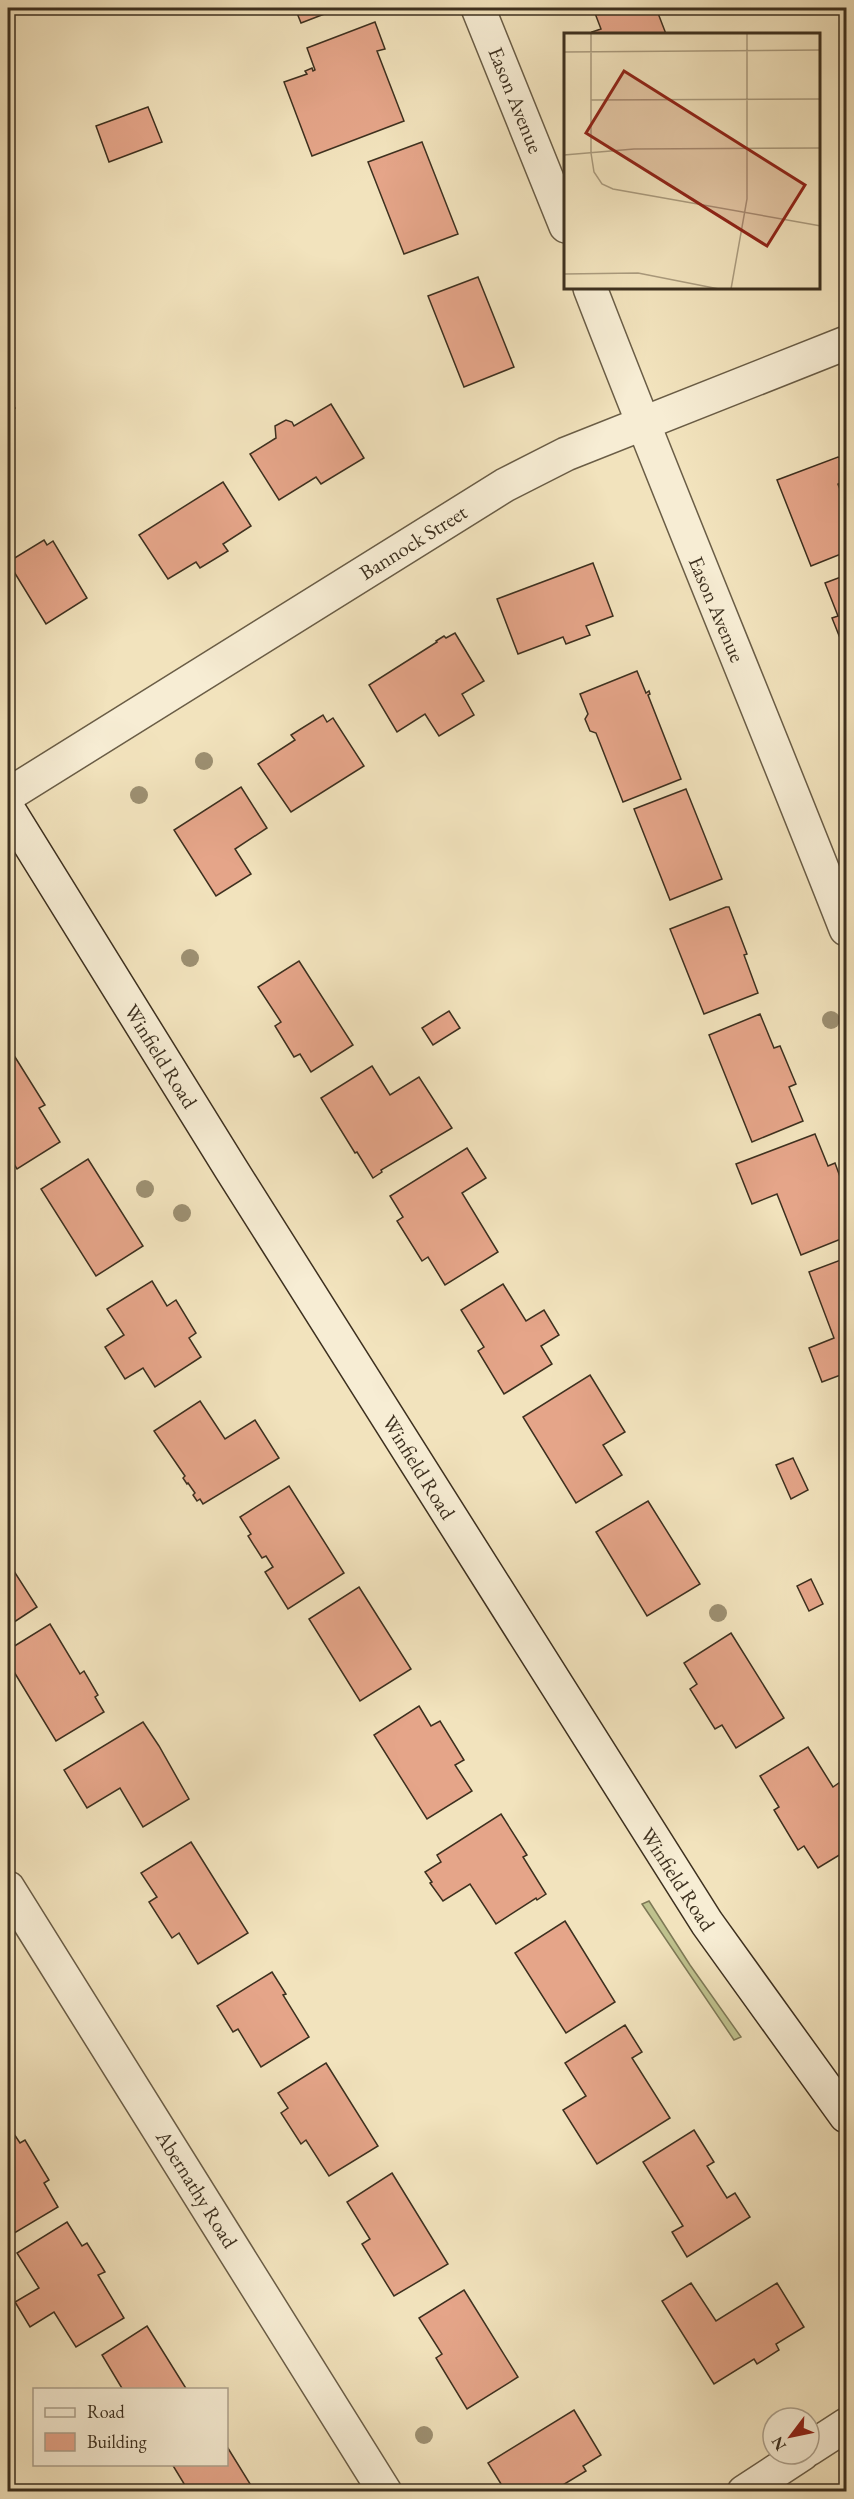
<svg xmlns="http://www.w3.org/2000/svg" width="854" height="2499" font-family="'EB Garamond',serif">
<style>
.green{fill:#bfc28e;stroke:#7e7956;stroke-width:1.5}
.building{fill:#e5a589;stroke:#3d301f;stroke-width:1.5}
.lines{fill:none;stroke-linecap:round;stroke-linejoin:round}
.street-casing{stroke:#6a5d46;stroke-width:36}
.secondary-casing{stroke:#3d301f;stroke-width:36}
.street{stroke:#f7edd4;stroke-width:33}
.secondary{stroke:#f7edd4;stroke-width:33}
.tree{fill:#9d9072}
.labels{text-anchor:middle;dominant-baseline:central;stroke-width:4.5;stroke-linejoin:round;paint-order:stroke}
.street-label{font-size:21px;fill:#3d301f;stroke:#f7edd4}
.inset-road{fill:none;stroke:#aa9b7e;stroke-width:1.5}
.view{fill:#8f2418;fill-opacity:0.15;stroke:#8f2418;stroke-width:3}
.inset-edge{fill:none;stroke:#3d301f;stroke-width:3}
</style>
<rect width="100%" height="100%" fill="#f2e3bd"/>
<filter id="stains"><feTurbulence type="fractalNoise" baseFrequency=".00333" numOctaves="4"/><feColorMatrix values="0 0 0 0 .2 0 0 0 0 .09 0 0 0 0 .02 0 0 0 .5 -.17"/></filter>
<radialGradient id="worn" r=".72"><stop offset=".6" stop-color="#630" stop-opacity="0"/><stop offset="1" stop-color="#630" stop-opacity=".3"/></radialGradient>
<!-- green -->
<path class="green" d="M 649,1901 L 690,1965 L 741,2037 L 734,2040 L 642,1904 Z"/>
<!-- building -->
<g class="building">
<path d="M 295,8 L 340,8 L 301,23 Z"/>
<path d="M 593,8 L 656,8 L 666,34 L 593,34 L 592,32 L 601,29 Z"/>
<path d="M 375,22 L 385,49 L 377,51 L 404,121 L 312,156 L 284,82 L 307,74 L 305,71 L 312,68 L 313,71 L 315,70 L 307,48 Z"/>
<path d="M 148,107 L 162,142 L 109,162 L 96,126 Z"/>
<path d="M 422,142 L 458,234 L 404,254 L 368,162 Z"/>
<path d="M 478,277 L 514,367 L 464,387 L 428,296 Z"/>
<path d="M 10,400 L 15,408 L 11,411 L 14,415 L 8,420 L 8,402 Z"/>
<path d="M 331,404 L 364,458 L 321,484 L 316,477 L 279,500 L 250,454 L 276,438 L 275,426 L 286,420 L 292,422 L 294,426 Z"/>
<path d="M 838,457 L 844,460 L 846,466 L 846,480 L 838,484 L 846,505 L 846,552 L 811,566 L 777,480 Z"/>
<path d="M 223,482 L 251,526 L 223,544 L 228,551 L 200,568 L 196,562 L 168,579 L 139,535 Z"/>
<path d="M 44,540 L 47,545 L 53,541 L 87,598 L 46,624 L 8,562 Z"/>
<path d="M 593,563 L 613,616 L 586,626 L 590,635 L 566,644 L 563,637 L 518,654 L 497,599 Z"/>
<path d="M 846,575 L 846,653 L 832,618 L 838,616 L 825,583 Z"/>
<path d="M 455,633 L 484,681 L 462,694 L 474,715 L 439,736 L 425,714 L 397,732 L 369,685 L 437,642 L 436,641 L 444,636 L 446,638 Z"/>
<path d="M 637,671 L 646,693 L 649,691 L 650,694 L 648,695 L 681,779 L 623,802 L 596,733 L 590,731 L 585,719 L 588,714 L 580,694 Z"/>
<path d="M 323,715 L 327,722 L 333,718 L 364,766 L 291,812 L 258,764 L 295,740 L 291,735 Z"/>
<path d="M 241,787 L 267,828 L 235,849 L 251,874 L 216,896 L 174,830 Z"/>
<path d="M 686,789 L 722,879 L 670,900 L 634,809 Z"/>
<path d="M 726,907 L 729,907 L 747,954 L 744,955 L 758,993 L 704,1014 L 670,929 Z"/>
<path d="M 299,961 L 353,1045 L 311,1072 L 300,1054 L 294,1057 L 275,1026 L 281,1022 L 258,987 Z"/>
<path d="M 449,1011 L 460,1028 L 433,1045 L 422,1028 Z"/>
<path d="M 760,1014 L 774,1048 L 780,1046 L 796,1084 L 789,1087 L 803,1121 L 752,1142 L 709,1035 Z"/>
<path d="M 15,1057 L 45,1105 L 39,1108 L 60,1142 L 17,1169 L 8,1153 L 8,1062 Z"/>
<path d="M 372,1066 L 390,1095 L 419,1077 L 452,1128 L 381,1170 L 382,1172 L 373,1178 L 357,1152 L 355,1153 L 321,1098 Z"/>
<path d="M 815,1134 L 828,1166 L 835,1163 L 846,1193 L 844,1195 L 846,1200 L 846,1237 L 801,1255 L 777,1194 L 752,1204 L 736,1164 Z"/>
<path d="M 467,1148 L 486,1178 L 462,1193 L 498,1252 L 445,1285 L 428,1257 L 422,1261 L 397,1221 L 403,1217 L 390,1196 Z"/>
<path d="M 88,1159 L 143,1246 L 96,1276 L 41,1189 Z"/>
<path d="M 846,1258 L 846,1373 L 822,1382 L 809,1348 L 834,1338 L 809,1272 Z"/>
<path d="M 152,1281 L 167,1306 L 176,1300 L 196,1333 L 189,1338 L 201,1357 L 155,1387 L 143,1368 L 125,1379 L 105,1347 L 124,1335 L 107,1309 Z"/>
<path d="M 503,1284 L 526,1321 L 544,1310 L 559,1335 L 541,1346 L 552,1364 L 504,1394 L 478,1351 L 484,1347 L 461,1310 Z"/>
<path d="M 590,1375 L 625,1432 L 603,1445 L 622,1475 L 576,1503 L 523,1417 Z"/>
<path d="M 200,1401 L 225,1439 L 255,1420 L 279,1458 L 203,1504 L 200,1499 L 197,1501 L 193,1495 L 195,1493 L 188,1483 L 187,1484 L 183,1478 L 185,1476 L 154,1431 Z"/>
<path d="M 793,1458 L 808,1490 L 791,1499 L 776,1465 Z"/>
<path d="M 289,1486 L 344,1573 L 288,1609 L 265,1572 L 273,1567 L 266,1556 L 262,1558 L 248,1536 L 251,1534 L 240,1517 Z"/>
<path d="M 648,1501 L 700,1584 L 647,1616 L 596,1532 Z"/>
<path d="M 8,1554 L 13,1563 L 10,1565 L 37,1607 L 8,1626 Z"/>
<path d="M 811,1579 L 823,1604 L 809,1611 L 797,1586 Z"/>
<path d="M 359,1587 L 411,1669 L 360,1701 L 309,1619 Z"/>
<path d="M 50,1624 L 80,1674 L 84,1671 L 98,1695 L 95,1697 L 104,1712 L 56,1741 L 8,1662 L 8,1650 Z"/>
<path d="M 731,1633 L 784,1718 L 736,1748 L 722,1725 L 715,1729 L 690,1689 L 697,1684 L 684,1663 Z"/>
<path d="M 419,1706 L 431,1726 L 440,1721 L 464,1760 L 455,1765 L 472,1791 L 427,1819 L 374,1735 Z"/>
<path d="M 143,1722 L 159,1746 L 189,1799 L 143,1827 L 120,1788 L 87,1808 L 64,1770 Z"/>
<path d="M 808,1747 L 833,1787 L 846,1778 L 846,1851 L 818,1868 L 804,1846 L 798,1850 L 774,1810 L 779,1807 L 760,1776 Z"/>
<path d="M 501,1814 L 527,1855 L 523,1857 L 546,1894 L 537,1900 L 536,1898 L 496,1924 L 470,1884 L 443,1901 L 430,1883 L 432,1882 L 425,1872 L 441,1862 L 437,1855 Z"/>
<path d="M 191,1842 L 248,1933 L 198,1964 L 179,1933 L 172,1938 L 149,1902 L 157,1897 L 141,1873 Z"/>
<path d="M 565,1921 L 615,2002 L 566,2033 L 515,1953 Z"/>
<path d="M 272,1972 L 286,1994 L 283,1995 L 309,2037 L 261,2067 L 238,2029 L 233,2032 L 217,2006 Z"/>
<path d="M 625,2025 L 642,2052 L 632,2058 L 670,2118 L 597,2164 L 563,2110 L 586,2096 L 565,2063 Z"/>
<path d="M 326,2063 L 378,2146 L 329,2176 L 306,2140 L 301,2144 L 281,2113 L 288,2108 L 278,2093 Z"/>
<path d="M 8,2125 L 20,2143 L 25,2140 L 49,2180 L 44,2183 L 58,2207 L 11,2235 L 8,2229 Z"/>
<path d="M 694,2130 L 714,2162 L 707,2166 L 727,2198 L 735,2193 L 750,2217 L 687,2257 L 672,2232 L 683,2226 L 643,2162 Z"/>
<path d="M 392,2173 L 448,2264 L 394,2296 L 362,2244 L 370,2239 L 347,2202 Z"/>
<path d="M 67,2222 L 82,2246 L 87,2243 L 105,2272 L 98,2275 L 124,2318 L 76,2347 L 54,2312 L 30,2327 L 15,2302 L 39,2288 L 17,2253 Z"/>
<path d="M 691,2283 L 716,2321 L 777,2283 L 804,2327 L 776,2344 L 779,2350 L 757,2364 L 754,2359 L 714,2384 L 662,2301 Z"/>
<path d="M 464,2290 L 518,2377 L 467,2409 L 436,2358 L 442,2354 L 419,2318 Z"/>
<path d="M 147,2326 L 187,2390 L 123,2390 L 102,2355 Z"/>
<path d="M 574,2410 L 601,2455 L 583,2466 L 586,2471 L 553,2491 L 549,2485 L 538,2492 L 506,2492 L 488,2463 Z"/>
<path d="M 226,2445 L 252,2487 L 245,2492 L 189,2492 L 172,2464 L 226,2464 Z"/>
</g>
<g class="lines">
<!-- street casing -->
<g class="street-casing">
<g id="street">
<path d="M 478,8 L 566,226"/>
<path d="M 590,288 C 673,503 762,715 846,929"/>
<path d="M 8,795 L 505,485 L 566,454 L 846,343"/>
<path d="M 8,1888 L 385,2492"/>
<path d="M 809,2449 L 846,2425"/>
<path d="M 744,2492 L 802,2454"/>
</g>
</g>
<!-- secondary casing -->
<g class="secondary-casing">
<path id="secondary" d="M 8,809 L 231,1169 L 707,1923 L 846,2116"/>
</g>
<!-- street -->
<use href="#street" class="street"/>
<!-- secondary -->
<use href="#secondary" class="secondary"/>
</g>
<!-- trees -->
<g class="tree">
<circle cx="204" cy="761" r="9"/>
<circle cx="139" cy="795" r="9"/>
<circle cx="190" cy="958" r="9"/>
<circle cx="831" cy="1020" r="9"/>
<circle cx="145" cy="1189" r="9"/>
<circle cx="182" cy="1213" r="9"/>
<circle cx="718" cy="1613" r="9"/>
<circle cx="424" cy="2435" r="9"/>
</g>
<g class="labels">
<!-- street labels -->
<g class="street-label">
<text transform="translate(516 100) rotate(68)">Eason Avenue</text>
<text transform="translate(413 542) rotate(-32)">Bannock Street</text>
<text transform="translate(717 609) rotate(67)">Eason Avenue</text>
<text transform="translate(161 1056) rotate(58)">Winfield Road</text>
<text transform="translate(419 1467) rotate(58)">Winfield Road</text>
<text transform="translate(678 1879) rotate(57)">Winfield Road</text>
<text transform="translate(197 2189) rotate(58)">Abernathy Road</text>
</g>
</g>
<!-- overview -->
<g transform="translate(564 33)">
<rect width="256" height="256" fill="#f2e3bd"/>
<path class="inset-road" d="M 27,0 L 27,120 L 30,139 L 38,151 L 49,156 L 257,193M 0,19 L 257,17M 27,67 L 257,66M 0,122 L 70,116 L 257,115M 0,241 L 74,240 L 155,256M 167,256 L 183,166 L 183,0"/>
<path class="view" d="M 60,38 L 241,152 L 203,213 L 22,100 Z"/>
<rect width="256" height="256" class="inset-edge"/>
</g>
<!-- margin -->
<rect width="854" height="2499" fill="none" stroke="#f2e3bd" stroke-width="30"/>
<rect x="9" y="9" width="836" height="2481" fill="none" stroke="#3d301f" stroke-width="3"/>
<rect x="15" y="15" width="824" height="2469" fill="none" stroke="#3d301f" stroke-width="1.5"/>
<!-- legend -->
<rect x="33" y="2388" width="195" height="78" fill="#f7edd4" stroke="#ada18c" stroke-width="1.5"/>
<rect x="45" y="2408" width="30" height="9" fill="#f7edd4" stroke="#ada18c" stroke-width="1.5"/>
<text x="87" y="2418" font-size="18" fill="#3d301f">Road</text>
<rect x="45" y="2433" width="30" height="18" fill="#e5a589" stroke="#ada18c" stroke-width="1.5"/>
<text x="87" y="2448" font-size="18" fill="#3d301f">Building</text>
<!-- north arrow -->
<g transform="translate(791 2436) rotate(238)"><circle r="28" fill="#f7edd4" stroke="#ada18c" stroke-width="1.5"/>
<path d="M0-4.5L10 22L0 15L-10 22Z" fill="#8f2418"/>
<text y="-9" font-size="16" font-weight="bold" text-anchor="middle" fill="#3d301f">N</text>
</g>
<rect width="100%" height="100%" filter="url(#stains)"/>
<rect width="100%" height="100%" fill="url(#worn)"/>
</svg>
